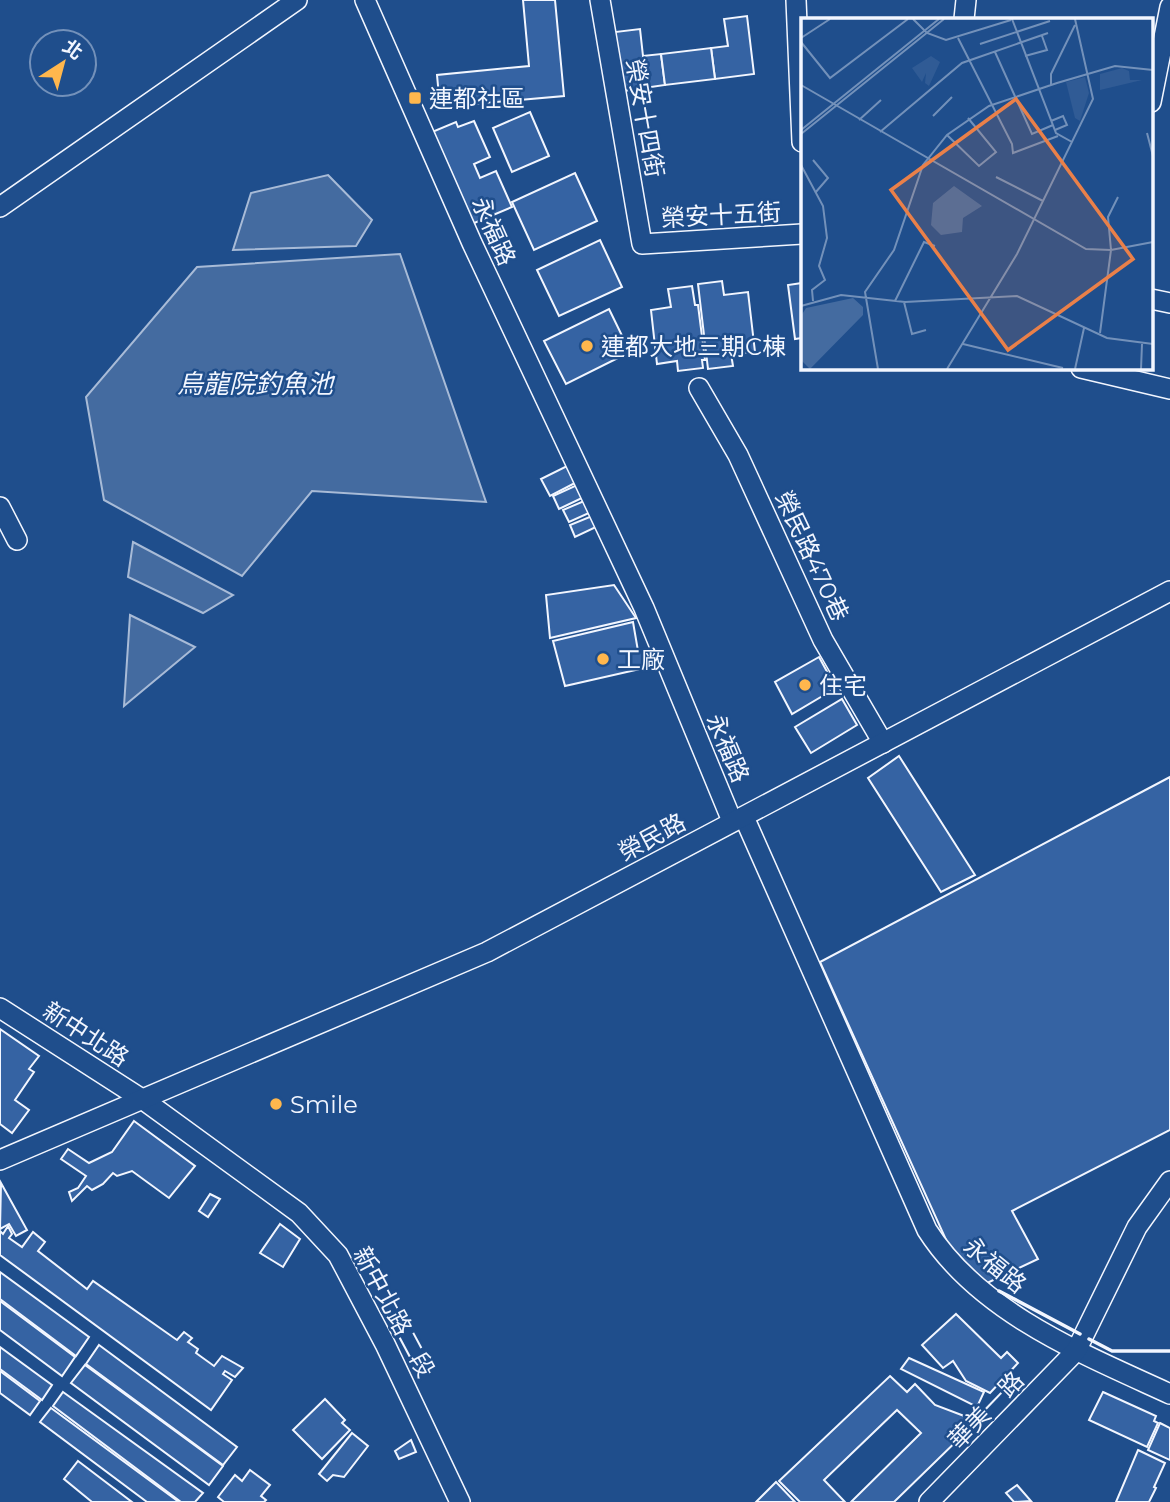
<svg xmlns="http://www.w3.org/2000/svg" width="1170" height="1502" font-family="Montserrat,'Noto Sans TC',sans-serif">
<style>
.water{fill:#446ba0;stroke:#a8bbd7;stroke-width:2}
.building{fill:#3563a3;stroke:#f2f6ff;stroke-width:2}
.lines{fill:none;stroke-linecap:round;stroke-linejoin:round}
.minor-casing{stroke:#f2f6ff;stroke-width:22}
.minor{stroke:#1f4e8c;stroke-width:19}
.wall{stroke:#f2f6ff;stroke-width:3.5}
.poi-dot{fill:#ffb74d;stroke:#1f4e8c;stroke-width:2.5}
.labels{text-anchor:middle;dominant-baseline:central;stroke-width:5;stroke-linejoin:round;paint-order:stroke}
.poi-label{font-size:24px;fill:#f2f6ff;stroke:#1f4e8c;text-anchor:start}
.street-label{font-size:24px;fill:#f2f6ff;stroke:#1f4e8c}
.water-label{font-size:26px;font-style:italic;fill:#f2f6ff;stroke:#1f4e8c}
.inset-road{fill:none;stroke:#7391ba;stroke-width:2}
.view{fill:#ea8049;fill-opacity:0.15;stroke:#ea8049;stroke-width:3.5}
.inset-edge{fill:none;stroke:#f2f6ff;stroke-width:3.5}
</style>
<rect width="100%" height="100%" fill="#1f4e8c"/>
<!-- water -->
<g class="water">
<path d="M 328,175 L 372,220 L 356,246 L 233,250 L 251,193 Z"/>
<path d="M 400,254 L 486,502 L 312,491 L 242,576 L 104,500 L 86,397 L 197,267 Z"/>
<path d="M 133,542 L 233,595 L 203,613 L 128,577 Z"/>
<path d="M 130,615 L 195,647 L 124,706 Z"/>
</g>
<!-- building -->
<g class="building">
<path d="M 523,0 L 555,0 L 564,96 L 440,107 L 437,75 L 529,66 Z"/>
<path d="M 747,16 L 754,74 L 715,79 L 711,48 L 728,46 L 724,19 Z"/>
<path d="M 640,29 L 643,56 L 661,54 L 665,85 L 623,91 L 615,32 Z"/>
<path d="M 711,48 L 715,79 L 665,85 L 661,54 Z"/>
<path d="M 530,112 L 549,156 L 512,172 L 493,128 Z"/>
<path d="M 474,121 L 490,157 L 474,164 L 480,178 L 496,171 L 512,207 L 472,224 L 432,132 L 456,122 L 458,127 Z"/>
<path d="M 575,173 L 597,221 L 534,250 L 512,202 Z"/>
<path d="M 600,240 L 622,287 L 559,316 L 537,270 Z"/>
<path d="M 722,281 L 724,295 L 748,292 L 755,352 L 731,354 L 733,366 L 708,369 L 698,284 Z"/>
<path d="M 802,283 L 802,338 L 795,339 L 788,285 Z"/>
<path d="M 692,286 L 695,305 L 698,305 L 705,360 L 702,360 L 703,368 L 678,371 L 677,361 L 657,364 L 651,310 L 671,307 L 668,289 Z"/>
<path d="M 609,309 L 630,352 L 566,384 L 544,341 Z"/>
<path d="M 567,466 L 575,483 L 550,496 L 541,479 Z"/>
<path d="M 577,485 L 582,498 L 559,509 L 553,496 Z"/>
<path d="M 584,501 L 589,513 L 569,522 L 563,510 Z"/>
<path d="M 592,516 L 596,527 L 575,537 L 570,525 Z"/>
<path d="M 614,585 L 636,618 L 550,638 L 546,595 Z"/>
<path d="M 633,622 L 638,651 L 647,650 L 649,667 L 565,686 L 553,641 Z"/>
<path d="M 819,657 L 836,688 L 792,714 L 775,682 Z"/>
<path d="M 842,699 L 857,725 L 811,753 L 795,727 Z"/>
<path d="M 899,756 L 975,875 L 941,892 L 868,778 Z"/>
<path d="M 1170,777 L 1170,1130 L 1012,1211 L 1038,1259 L 985,1284 L 952,1253 L 820,962 Z"/>
<path d="M 0,1029 L 39,1056 L 29,1069 L 34,1072 L 15,1100 L 29,1110 L 12,1133 L 0,1124 Z"/>
<path d="M 134,1121 L 195,1166 L 169,1198 L 132,1171 L 117,1176 L 113,1173 L 103,1184 L 92,1190 L 87,1186 L 72,1201 L 69,1192 L 78,1188 L 86,1176 L 61,1159 L 68,1149 L 89,1163 L 112,1152 Z"/>
<path d="M 1,1183 L 27,1230 L 16,1236 L 9,1224 L 0,1229 Z"/>
<path d="M 210,1194 L 220,1199 L 208,1217 L 199,1211 Z"/>
<path d="M 280,1224 L 300,1239 L 283,1267 L 260,1253 Z"/>
<path d="M 8,1226 L 12,1234 L 9,1238 L 22,1247 L 33,1232 L 45,1242 L 38,1251 L 87,1289 L 93,1281 L 177,1340 L 184,1332 L 192,1338 L 188,1342 L 198,1349 L 196,1353 L 214,1366 L 222,1356 L 243,1368 L 235,1377 L 225,1371 L 223,1374 L 232,1380 L 211,1410 L 0,1255 L 0,1231 L 3,1234 Z"/>
<path d="M 0,1272 L 89,1337 L 76,1356 L 0,1299 Z"/>
<path d="M 0,1301 L 75,1357 L 62,1376 L 0,1330 Z"/>
<path d="M 956,1314 L 1001,1358 L 1007,1352 L 1018,1363 L 990,1393 L 966,1381 L 953,1361 L 943,1368 L 922,1345 Z"/>
<path d="M 99,1345 L 237,1447 L 223,1465 L 86,1364 Z"/>
<path d="M 0,1347 L 52,1385 L 42,1400 L 0,1369 Z"/>
<path d="M 909,1358 L 984,1392 L 977,1407 L 901,1369 Z"/>
<path d="M 85,1365 L 223,1466 L 209,1485 L 71,1383 Z"/>
<path d="M 0,1371 L 40,1401 L 30,1415 L 0,1393 Z"/>
<path d="M 890,1376 L 907,1392 L 915,1384 L 935,1405 L 972,1419 L 970,1428 L 894,1502 L 851,1502 L 921,1433 L 897,1410 L 824,1480 L 845,1502 L 800,1502 L 779,1481 Z"/>
<path d="M 63,1392 L 203,1493 L 195,1502 L 181,1502 L 53,1406 Z"/>
<path d="M 1103,1392 L 1156,1416 L 1154,1421 L 1158,1423 L 1147,1447 L 1089,1420 Z"/>
<path d="M 325,1399 L 345,1420 L 342,1423 L 350,1430 L 322,1459 L 293,1430 Z"/>
<path d="M 51,1408 L 179,1502 L 147,1502 L 40,1422 Z"/>
<path d="M 1160,1423 L 1170,1428 L 1170,1460 L 1148,1450 Z"/>
<path d="M 352,1433 L 368,1446 L 344,1477 L 333,1475 L 327,1481 L 319,1474 Z"/>
<path d="M 411,1440 L 416,1452 L 399,1459 L 395,1451 Z"/>
<path d="M 1138,1450 L 1165,1463 L 1154,1487 L 1156,1488 L 1149,1502 L 1116,1502 Z"/>
<path d="M 78,1461 L 132,1502 L 92,1502 L 64,1479 Z"/>
<path d="M 250,1470 L 270,1485 L 261,1496 L 266,1500 L 264,1502 L 224,1502 L 218,1497 L 235,1475 L 242,1481 Z"/>
<path d="M 776,1482 L 795,1502 L 756,1502 Z"/>
<path d="M 1017,1485 L 1031,1501 L 1014,1502 L 1006,1493 Z"/>
</g>
<g class="lines">
<!-- minor casing -->
<g class="minor-casing">
<g id="minor">
<path d="M 365,0 L 472,243 L 644,608 L 732,821 L 744,817 L 927,1230 C 980,1313 1083,1354 1170,1394"/>
<path d="M 600,0 L 642,244 L 802,234"/>
<path d="M 796,0 L 802,142"/>
<path d="M 964,19 L 966,0"/>
<path d="M 1151,102 L 1170,7"/>
<path d="M 0,207 L 297,0"/>
<path d="M 1151,299 L 1170,303"/>
<path d="M 1081,368 L 1170,389"/>
<path d="M 699,388 L 738,455 L 823,640 L 883,743"/>
<path d="M 0,507 L 17,540"/>
<path d="M 0,1008 L 145,1101 L 299,1213 L 338,1255 L 385,1344 L 460,1502"/>
<path d="M 0,1160 L 487,952 L 1170,591"/>
<path d="M 929,1502 L 1076,1351 L 1137,1227 L 1170,1181"/>
</g>
</g>
<!-- minor -->
<use href="#minor" class="minor"/>
<!-- wall -->
<g class="wall">
<path d="M 999,1291 L 1080,1334"/>
<path d="M 1089,1339 L 1112,1351 L 1170,1351"/>
</g>
</g>
<!-- markers -->
<g class="poi-dot">
<rect x="408" y="91" width="14" height="14" rx="3.5"/>
<circle cx="587" cy="346" r="7"/>
<circle cx="603" cy="659" r="7"/>
<circle cx="805" cy="685" r="7"/>
<circle cx="276" cy="1104" r="7"/>
</g>
<g class="labels">
<!-- poi labels -->
<g class="poi-label">
<text x="429" y="98">連都社區</text>
<text x="601" y="346">連都大地三期C棟</text>
<text x="617" y="659">工廠</text>
<text x="819" y="685">住宅</text>
<text x="290" y="1104">Smile</text>
</g>
<!-- street labels -->
<g class="street-label">
<text transform="translate(645 118) rotate(80)">榮安十四街</text>
<text transform="translate(721 215) rotate(-3)">榮安十五街</text>
<text transform="translate(494 231) rotate(66)">永福路</text>
<text transform="translate(812 556) rotate(65)">榮民路470巷</text>
<text transform="translate(728 748) rotate(67)">永福路</text>
<text transform="translate(652 837) rotate(-28)">榮民路</text>
<text transform="translate(86 1034) rotate(33)">新中北路</text>
<text transform="translate(995 1265) rotate(39)">永福路</text>
<text transform="translate(394 1312) rotate(62)">新中北路二段</text>
<text transform="translate(986 1410) rotate(-46)">華美一路</text>
</g>
<!-- water labels -->
<g class="water-label">
<text x="255" y="384">烏龍院釣魚池</text>
</g>
</g>
<!-- overview -->
<g transform="translate(801 18)">
<rect width="352" height="352" fill="#1f4e8c"/>
<path d="M 130,38 L 139,44 L 128,68 L 124,65 L 125,55 L 121,64 L 111,50 ZM 321,50 L 328,53 L 329,62 L 341,62 L 299,72 L 299,56 ZM 284,59 L 288,75 L 279,103 L 274,100 L 265,64 Z" fill="#305b95"/>
<path d="M 153,168 L 181,188 L 162,200 L 161,214 L 140,217 L 130,207 L 132,185 ZM 52,280 L 62,289 L 62,297 L 9,351 L 0,342 L 0,298 L 5,290 Z" fill="#446ba0"/>
<path class="inset-road" d="M 112,1 L 126,15 L 145,22 L 210,2M 211,1 L 255,115 L 271,124M 0,20 L 29,1M 157,20 L 211,126 L 212,135 L 257,118M 0,24 L 29,60 L 107,1M 179,26 L 249,3M 194,34 L 231,116 L 252,107M 224,38 L 246,32 L 241,18M 0,67 L 285,231 L 310,232 L 352,224M 250,67 L 250,56 L 274,7M 132,98 L 151,79M 58,102 L 80,82M 250,103 L 262,98 L 266,107 L 254,112M 0,112 L 138,1M 79,114 L 161,45 L 247,15M 346,115 L 352,138M 0,116 L 143,1M 146,117 L 178,148 L 195,134 L 167,100M 12,142 L 27,160 L 14,175M 0,147 L 22,188 L 26,220 L 18,248 L 24,262 L 11,272 L 12,283M 195,159 L 242,183M 94,283 L 123,224 L 134,228M 103,284 L 111,316 L 125,312M 0,288 L 40,277 L 104,284 L 216,278 L 306,320 L 352,326M 299,315 L 310,232 L 307,199 L 317,179M 162,326 L 262,350M 77,351 L 64,274 L 93,232 L 122,147 L 146,117 L 188,88 L 256,65 L 314,48 L 352,52M 146,351 L 216,236 L 292,81 L 274,1M 274,351 L 283,310M 340,351 L 341,326"/>
<path class="view" d="M 215,81 L 332,241 L 207,332 L 90,172 Z"/>
<rect width="352" height="352" class="inset-edge"/>
</g>
<!-- north arrow -->
<g transform="translate(63 63) rotate(36)"><circle r="33" fill="#1f4e8c" stroke="#7391ba" stroke-width="2"/>
<path d="M0-5L12 26L0 18L-12 26Z" fill="#ffb74d"/>
<text y="-10" font-size="19" font-weight="bold" text-anchor="middle" fill="#f2f6ff">北</text>
</g>
</svg>
